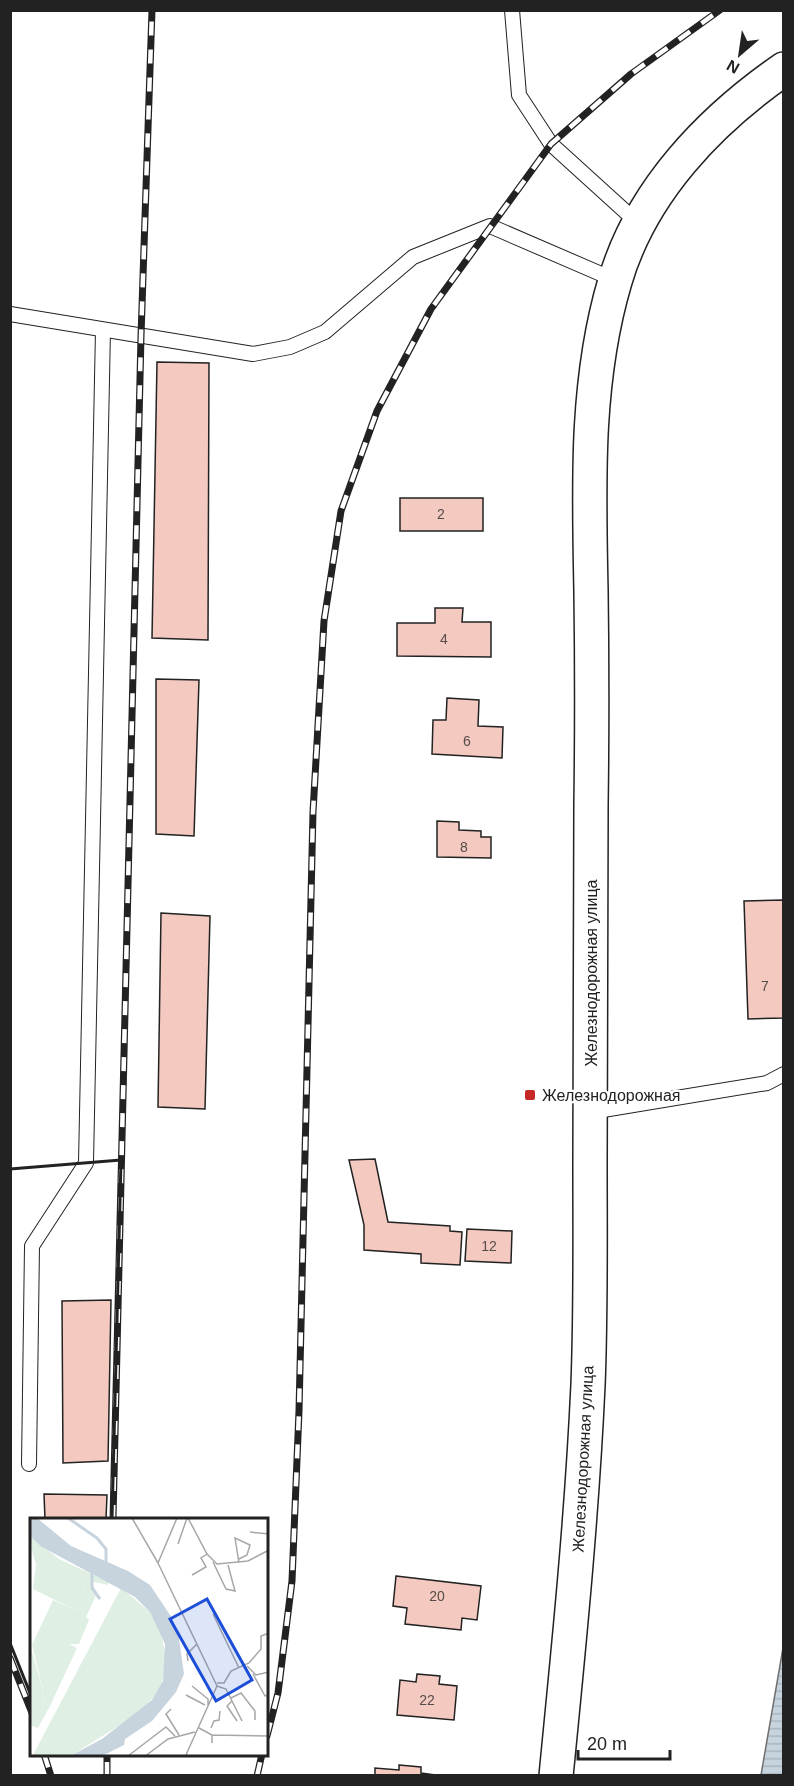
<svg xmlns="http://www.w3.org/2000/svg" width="794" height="1786" font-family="Helvetica,sans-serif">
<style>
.water{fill:url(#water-rules);stroke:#6f6f6f;stroke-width:1.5}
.building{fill:#f3c9c0;stroke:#222;stroke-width:1.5}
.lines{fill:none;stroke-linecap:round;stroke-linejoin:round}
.service-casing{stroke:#222;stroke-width:16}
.secondary-casing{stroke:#222;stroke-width:36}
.service{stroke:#fff;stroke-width:14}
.secondary{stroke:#fff;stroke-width:33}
.rail-casing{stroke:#222;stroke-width:7}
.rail{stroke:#fff;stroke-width:4.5;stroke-dasharray:14;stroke-linecap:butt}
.wall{stroke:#222;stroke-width:3}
.poi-dot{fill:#c62828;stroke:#fff;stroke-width:2}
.labels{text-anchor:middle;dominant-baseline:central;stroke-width:4.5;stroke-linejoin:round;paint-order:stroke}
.number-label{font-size:14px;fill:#564c4a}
.street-label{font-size:16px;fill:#222;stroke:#fff}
.poi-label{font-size:16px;fill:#222;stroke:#fff;text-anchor:start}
.inset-river{fill:none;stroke:#c7d3dd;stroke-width:3}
.inset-road{fill:none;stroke:#a7a7a7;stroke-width:1.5}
.view{fill:#1d4ed8;fill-opacity:0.15;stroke:#1d4ed8;stroke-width:3}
.inset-edge{fill:none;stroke:#222;stroke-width:3}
</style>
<defs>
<pattern id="water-rules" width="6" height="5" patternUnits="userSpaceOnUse" patternTransform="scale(1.5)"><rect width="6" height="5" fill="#c7d3dd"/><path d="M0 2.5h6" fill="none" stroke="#abb5bd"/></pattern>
</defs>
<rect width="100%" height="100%" fill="#fff"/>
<!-- water -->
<path class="water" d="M 783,1648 L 783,1775 L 761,1775 Z"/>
<!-- building -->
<g class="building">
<path d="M 157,362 L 209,363 L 208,640 L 152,638 Z"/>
<rect x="400" y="498" width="83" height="33"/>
<path d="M 435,608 L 463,608 L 462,622 L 491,622 L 491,657 L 397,656 L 397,623 L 435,623 Z"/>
<path d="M 156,679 L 199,680 L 194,836 L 156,834 Z"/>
<path d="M 447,698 L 479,700 L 478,726 L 503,727 L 502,758 L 432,754 L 433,720 L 446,720 Z"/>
<path d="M 437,821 L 459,822 L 459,830 L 481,831 L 481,837 L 491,837 L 491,858 L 437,857 Z"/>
<path d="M 784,900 L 784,1018 L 748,1019 L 744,901 Z"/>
<path d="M 161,913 L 210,916 L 205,1109 L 158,1107 Z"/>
<path d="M 375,1159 L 388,1222 L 450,1226 L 450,1231 L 462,1232 L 460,1265 L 421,1263 L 421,1254 L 364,1250 L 364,1225 L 349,1160 Z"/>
<path d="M 467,1229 L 512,1231 L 511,1263 L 465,1261 Z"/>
<path d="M 111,1300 L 108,1461 L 63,1463 L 62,1301 Z"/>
<path d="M 44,1494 L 107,1495 L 106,1519 L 45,1519 Z"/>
<path d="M 396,1576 L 481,1586 L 477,1620 L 462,1618 L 461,1630 L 405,1624 L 407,1608 L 393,1606 Z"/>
<path d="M 417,1674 L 440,1676 L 439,1684 L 457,1686 L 454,1720 L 397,1715 L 400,1680 L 416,1682 Z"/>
<path d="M 399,1765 L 421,1767 L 421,1773 L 443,1776 L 375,1776 L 375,1768 L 399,1770 Z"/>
</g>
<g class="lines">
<!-- service casing -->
<g class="service-casing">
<g id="service">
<path d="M 512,10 L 519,95 L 551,144 L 638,223"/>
<path d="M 10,314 L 253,354 L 290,347 L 325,332 L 413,257 L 490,226 L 615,280"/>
<path d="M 591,1112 L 767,1083 L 784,1074"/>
<path d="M 29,1464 L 32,1246 L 86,1163 L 103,330"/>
</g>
</g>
<!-- secondary casing -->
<g class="secondary-casing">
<path id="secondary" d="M 556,1776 C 569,1645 582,1515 588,1385 C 591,1310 590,1236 590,1162 C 591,1043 591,924 591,805 C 592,734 592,662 591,591 C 589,487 585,382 615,281 C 641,192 709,121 784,69"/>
</g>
<!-- service -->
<use href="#service" class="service"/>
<!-- secondary -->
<use href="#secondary" class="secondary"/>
<!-- rail casing -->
<g class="rail-casing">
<g id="rail">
<path d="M 113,1519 L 141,336 L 152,10"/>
<path d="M 10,1658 L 32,1713"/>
<path d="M 267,1736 L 278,1693 L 292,1581 L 299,1411 L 313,812 L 324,621 L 341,511 L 377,411 L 431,309 L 551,144 L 631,74 L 720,10"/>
<path d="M 44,1754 L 51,1776"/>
<path d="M 107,1776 L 107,1754"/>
<path d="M 257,1776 L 262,1754"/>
</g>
</g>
<!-- rail -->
<use href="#rail" class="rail"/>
<!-- wall -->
<g class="wall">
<path d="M 10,1169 L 121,1160 L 112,1519"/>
<path d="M 10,1643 L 32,1698"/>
</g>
</g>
<!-- markers -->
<rect class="poi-dot" x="524" y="1089" width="12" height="12" rx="3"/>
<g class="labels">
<!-- number labels -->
<g class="number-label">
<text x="441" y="514">2</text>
<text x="444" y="639">4</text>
<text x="467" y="741">6</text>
<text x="464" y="847">8</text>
<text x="765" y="986">7</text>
<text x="489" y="1246">12</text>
<text x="437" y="1596">20</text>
<text x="427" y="1700">22</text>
</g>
<!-- street labels -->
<g class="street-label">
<text transform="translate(591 973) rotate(-90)">Железнодорожная улица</text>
<text transform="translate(583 1459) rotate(-87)">Железнодорожная улица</text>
</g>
<!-- poi labels -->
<g class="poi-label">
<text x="542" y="1095">Железнодорожная</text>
</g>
</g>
<!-- overview -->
<g transform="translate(30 1518)">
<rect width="238" height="238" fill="#fff"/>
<path d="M 0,27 L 57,60 L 45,92 L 3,71 L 6,46 ZM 91,70 L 120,94 L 131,116 L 136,139 L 131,171 L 108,196 L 40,238 L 2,239 ZM 0,127 L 13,172 L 12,184 L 20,188 L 8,210 L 0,207 Z" fill="#e0efe3"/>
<path d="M 0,18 L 29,41 L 79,64 L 77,67 L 61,63 L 67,75 L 56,99 L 59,102 L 49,126 L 39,126 L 47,130 L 20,188 L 12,184 L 13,172 L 2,127 L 23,82 L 45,92 L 57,60 L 2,30 Z" fill="#e0efe3"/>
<path d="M 0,0 L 7,0 L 41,28 L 98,53 L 120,67 L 142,100 L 149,121 L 154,156 L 146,174 L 122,203 L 95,221 L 94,227 L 72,238 L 40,238 L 72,221 L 122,182 L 133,163 L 135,126 L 120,94 L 105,79 L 12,29 L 0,18 Z" fill="#c7d3dd"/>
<path class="inset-river" d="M 38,0 L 67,20 L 76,31 L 76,45M 62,55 L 62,70 L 70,81"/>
<path class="inset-road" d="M 102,0 L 128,45M 147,0 L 128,45 L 187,168 L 155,239M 158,0 L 177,36 L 187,46 L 218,43 L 239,32M 220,14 L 239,16M 148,26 L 157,0M 209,41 L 217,37 L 220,27 L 205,20 L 209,45M 183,44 L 196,71 L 205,73 L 198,47M 162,57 L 176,49 L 171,40 L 177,36M 183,96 L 209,150M 158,143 L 157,136 L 167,126M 217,148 L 226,157 L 239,154M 223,156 L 235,178 L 239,177M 187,165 L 194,165 L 201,153 L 219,145 L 231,131 L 231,118 L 239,115M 162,168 L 178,181 L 178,188M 187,168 L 196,171 L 212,203M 156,177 L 175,187M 201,180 L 211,175 L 225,193 L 225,202M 202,183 L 197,188 L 207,203M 141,191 L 136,196 L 149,217M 169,210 L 182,217 L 182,225M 181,210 L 184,203 L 189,202 L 190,193M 182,217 L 239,218M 98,238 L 136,209 L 145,218M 114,239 L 138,221 L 165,214"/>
<path class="view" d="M 177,81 L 222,162 L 186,183 L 140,101 Z"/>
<rect width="238" height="238" class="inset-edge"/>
</g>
<!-- border -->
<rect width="794" height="1786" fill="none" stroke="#222222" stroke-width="24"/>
<!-- north arrow -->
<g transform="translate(740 54) rotate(209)" stroke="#ffffff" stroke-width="4.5" paint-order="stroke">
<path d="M0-4.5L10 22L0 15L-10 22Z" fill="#222222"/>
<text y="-9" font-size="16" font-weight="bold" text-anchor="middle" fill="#222222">N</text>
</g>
<!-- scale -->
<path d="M578 1750v9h92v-9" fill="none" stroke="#222222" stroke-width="3"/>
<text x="587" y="1750" font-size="18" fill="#222222" stroke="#ffffff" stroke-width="4.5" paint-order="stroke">20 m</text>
</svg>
